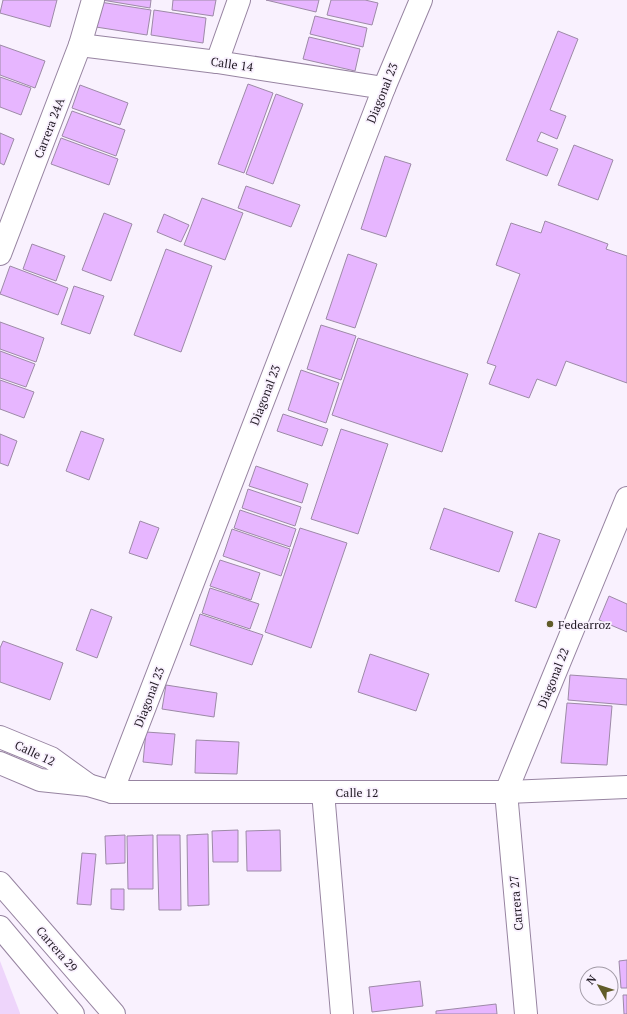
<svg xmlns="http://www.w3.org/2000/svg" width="627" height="1014" font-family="'PT Serif',serif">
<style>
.green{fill:#eed5fb}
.building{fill:#e7b6ff;stroke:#9d8aa7}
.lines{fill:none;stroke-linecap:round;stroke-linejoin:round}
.minor-casing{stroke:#9784a1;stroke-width:24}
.secondary-casing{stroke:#9784a1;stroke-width:24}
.minor{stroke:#fff;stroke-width:22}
.secondary{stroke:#fff;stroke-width:22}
.poi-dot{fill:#615c29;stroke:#f9f1fe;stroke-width:1.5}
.labels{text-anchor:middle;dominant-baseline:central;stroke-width:3.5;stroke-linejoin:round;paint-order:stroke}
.street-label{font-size:12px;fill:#201923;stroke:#f9f1fe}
.poi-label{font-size:12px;fill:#201923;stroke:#f9f1fe;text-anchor:start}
</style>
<rect width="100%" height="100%" fill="#f9f1fe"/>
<!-- green -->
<path class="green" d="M 0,961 L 20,1013 L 20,1014 L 0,1014 Z"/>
<!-- building -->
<g class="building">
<path d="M 3,0 L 57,0 L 50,27 L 0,13 Z"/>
<path d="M 102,0 L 151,0 L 150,8 Z"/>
<path d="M 173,0 L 216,0 L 213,16 L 172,10 Z"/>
<path d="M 266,0 L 319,0 L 316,12 Z"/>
<path d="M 331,0 L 365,0 L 378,3 L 372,25 L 327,15 Z"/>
<path d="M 100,2 L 151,10 L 147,35 L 96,27 Z"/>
<path d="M 154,10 L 206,18 L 203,43 L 151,35 Z"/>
<path d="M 315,16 L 367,28 L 363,47 L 310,34 Z"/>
<path d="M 558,31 L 578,39 L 550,110 L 566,116 L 557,139 L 541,132 L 537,141 L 558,149 L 547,176 L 506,160 Z"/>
<path d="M 309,37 L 360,49 L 355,71 L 303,59 Z"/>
<path d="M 0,45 L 45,61 L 35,88 L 0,75 Z"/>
<path d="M 0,77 L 31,88 L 21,115 L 0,107 Z"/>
<path d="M 248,84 L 273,93 L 244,173 L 218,164 Z"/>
<path d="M 80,85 L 128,103 L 120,125 L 72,108 Z"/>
<path d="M 276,94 L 303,104 L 273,184 L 246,174 Z"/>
<path d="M 72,111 L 125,130 L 116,156 L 62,136 Z"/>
<path d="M 0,133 L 14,139 L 4,165 L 0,163 Z"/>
<path d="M 61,138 L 118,159 L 109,185 L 51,164 Z"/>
<path d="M 574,145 L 613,160 L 598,200 L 558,185 Z"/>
<path d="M 385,156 L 411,164 L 386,237 L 361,229 Z"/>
<path d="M 246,186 L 300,205 L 291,227 L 238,208 Z"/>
<path d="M 202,198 L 243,213 L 225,260 L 184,245 Z"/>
<path d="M 104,213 L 132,224 L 111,281 L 82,270 Z"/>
<path d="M 164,214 L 189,225 L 181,242 L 157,232 Z"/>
<path d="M 545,221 L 608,244 L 606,249 L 627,256 L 627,383 L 566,361 L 556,386 L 537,379 L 529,398 L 489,384 L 496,366 L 487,363 L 520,274 L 496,265 L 511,223 L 541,233 Z"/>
<path d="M 32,244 L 65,256 L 56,281 L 23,269 Z"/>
<path d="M 166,249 L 212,266 L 181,352 L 134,335 Z"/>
<path d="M 348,254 L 377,264 L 355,328 L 326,319 Z"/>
<path d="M 10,266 L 68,288 L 58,315 L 0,294 Z"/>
<path d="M 74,286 L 104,296 L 90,334 L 61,324 Z"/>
<path d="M 0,322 L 44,338 L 36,362 L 0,349 Z"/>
<path d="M 321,325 L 356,336 L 341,380 L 307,369 Z"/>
<path d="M 358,338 L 468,374 L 442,452 L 332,415 Z"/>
<path d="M 0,351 L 35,364 L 26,387 L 0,378 Z"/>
<path d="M 301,370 L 339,383 L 326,423 L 288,410 Z"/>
<path d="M 0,380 L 34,392 L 24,418 L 0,409 Z"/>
<path d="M 283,414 L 328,429 L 322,446 L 277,431 Z"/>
<path d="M 341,429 L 388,444 L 358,534 L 311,519 Z"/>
<path d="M 81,431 L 104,439 L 89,480 L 66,471 Z"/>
<path d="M 0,434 L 17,441 L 8,466 L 0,463 Z"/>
<path d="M 256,466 L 308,484 L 302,503 L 249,486 Z"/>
<path d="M 248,489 L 301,507 L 295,526 L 242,508 Z"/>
<path d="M 444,508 L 513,532 L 499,572 L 430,549 Z"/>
<path d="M 240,510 L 296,529 L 290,547 L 234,528 Z"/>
<path d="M 140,521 L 159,528 L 147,559 L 129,553 Z"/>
<path d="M 300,528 L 347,543 L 311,648 L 265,632 Z"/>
<path d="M 232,529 L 290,549 L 281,576 L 223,556 Z"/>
<path d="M 539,533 L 560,540 L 536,608 L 515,601 Z"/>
<path d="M 220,560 L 260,573 L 251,600 L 210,586 Z"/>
<path d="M 210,588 L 259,604 L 250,629 L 202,613 Z"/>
<path d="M 609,596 L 627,604 L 627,632 L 599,620 Z"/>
<path d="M 91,609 L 112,617 L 97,658 L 76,650 Z"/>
<path d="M 200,614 L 263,635 L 252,665 L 190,645 Z"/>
<path d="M 3,641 L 63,663 L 50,700 L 0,682 L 0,648 Z"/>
<path d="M 370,654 L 429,674 L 416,711 L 358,692 Z"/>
<path d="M 570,675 L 627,679 L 627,705 L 568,700 Z"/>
<path d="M 166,685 L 217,693 L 214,717 L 162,709 Z"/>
<path d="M 567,703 L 612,706 L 607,765 L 561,763 Z"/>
<path d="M 146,732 L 175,734 L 172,765 L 143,762 Z"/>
<path d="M 196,740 L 239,742 L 237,774 L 195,773 Z"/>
<path d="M 238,830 L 238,862 L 213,862 L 212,831 Z"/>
<path d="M 280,830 L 281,871 L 247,871 L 246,831 Z"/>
<path d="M 208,834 L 209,905 L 188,906 L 187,835 Z"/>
<path d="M 125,835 L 125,863 L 106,864 L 105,836 Z"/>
<path d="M 153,835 L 153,889 L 128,889 L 127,836 Z"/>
<path d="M 157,835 L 180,835 L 181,910 L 159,910 Z"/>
<path d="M 82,853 L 96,854 L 91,905 L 77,904 Z"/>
<path d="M 111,889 L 124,889 L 124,910 L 111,909 Z"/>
<path d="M 627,960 L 627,988 L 621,988 L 619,961 Z"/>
<path d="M 420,981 L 423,1006 L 372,1012 L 369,987 Z"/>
<path d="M 623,995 L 627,995 L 627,1014 L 624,1014 Z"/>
<path d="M 496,1004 L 497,1014 L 436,1014 L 436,1011 Z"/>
</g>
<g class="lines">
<!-- minor casing -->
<g class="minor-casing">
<g id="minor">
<path d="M 80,45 L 217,62 L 384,88"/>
<path d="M 217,62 L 239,0"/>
<path d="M 0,254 L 80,45 L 93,0"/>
<path d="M 0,737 L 51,758 L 87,784"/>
<path d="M 0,763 L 40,780 L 88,785 L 112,792 L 506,792 L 627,787"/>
<path d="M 112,792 L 384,88 L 421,0"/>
<path d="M 323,792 L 342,1014"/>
<path d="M 526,1014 L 506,792 L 627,498"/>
</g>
</g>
<!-- secondary casing -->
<g class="secondary-casing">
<g id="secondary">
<path d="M 0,883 L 114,1014"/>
<path d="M 0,927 L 73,1014"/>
</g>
</g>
<!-- minor -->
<use href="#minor" class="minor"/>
<!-- secondary -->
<use href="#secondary" class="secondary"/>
</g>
<!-- markers -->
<circle class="poi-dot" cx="550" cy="624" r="4"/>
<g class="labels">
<!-- street labels -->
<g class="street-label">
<text transform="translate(232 64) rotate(8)">Calle 14</text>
<text transform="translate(382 93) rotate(-68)">Diagonal 23</text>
<text transform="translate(49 128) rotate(-69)">Carrera 24A</text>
<text transform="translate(265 395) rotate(-69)">Diagonal 23</text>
<text transform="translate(553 678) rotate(-68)">Diagonal 22</text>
<text transform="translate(149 697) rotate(-69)">Diagonal 23</text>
<text transform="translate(35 753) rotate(25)">Calle 12</text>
<text x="357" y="792">Calle 12</text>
<text transform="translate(516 903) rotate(-95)">Carrera 27</text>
<text transform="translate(57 949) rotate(49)">Carrera 29</text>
</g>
<!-- poi labels -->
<g class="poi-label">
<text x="558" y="624">Fedearroz</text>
</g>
</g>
<!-- north arrow -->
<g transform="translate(599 986) rotate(309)"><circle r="19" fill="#f9f1fe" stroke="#a29ba6"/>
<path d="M0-3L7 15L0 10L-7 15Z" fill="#615c29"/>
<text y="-6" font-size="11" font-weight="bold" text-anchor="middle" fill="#201923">N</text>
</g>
</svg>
